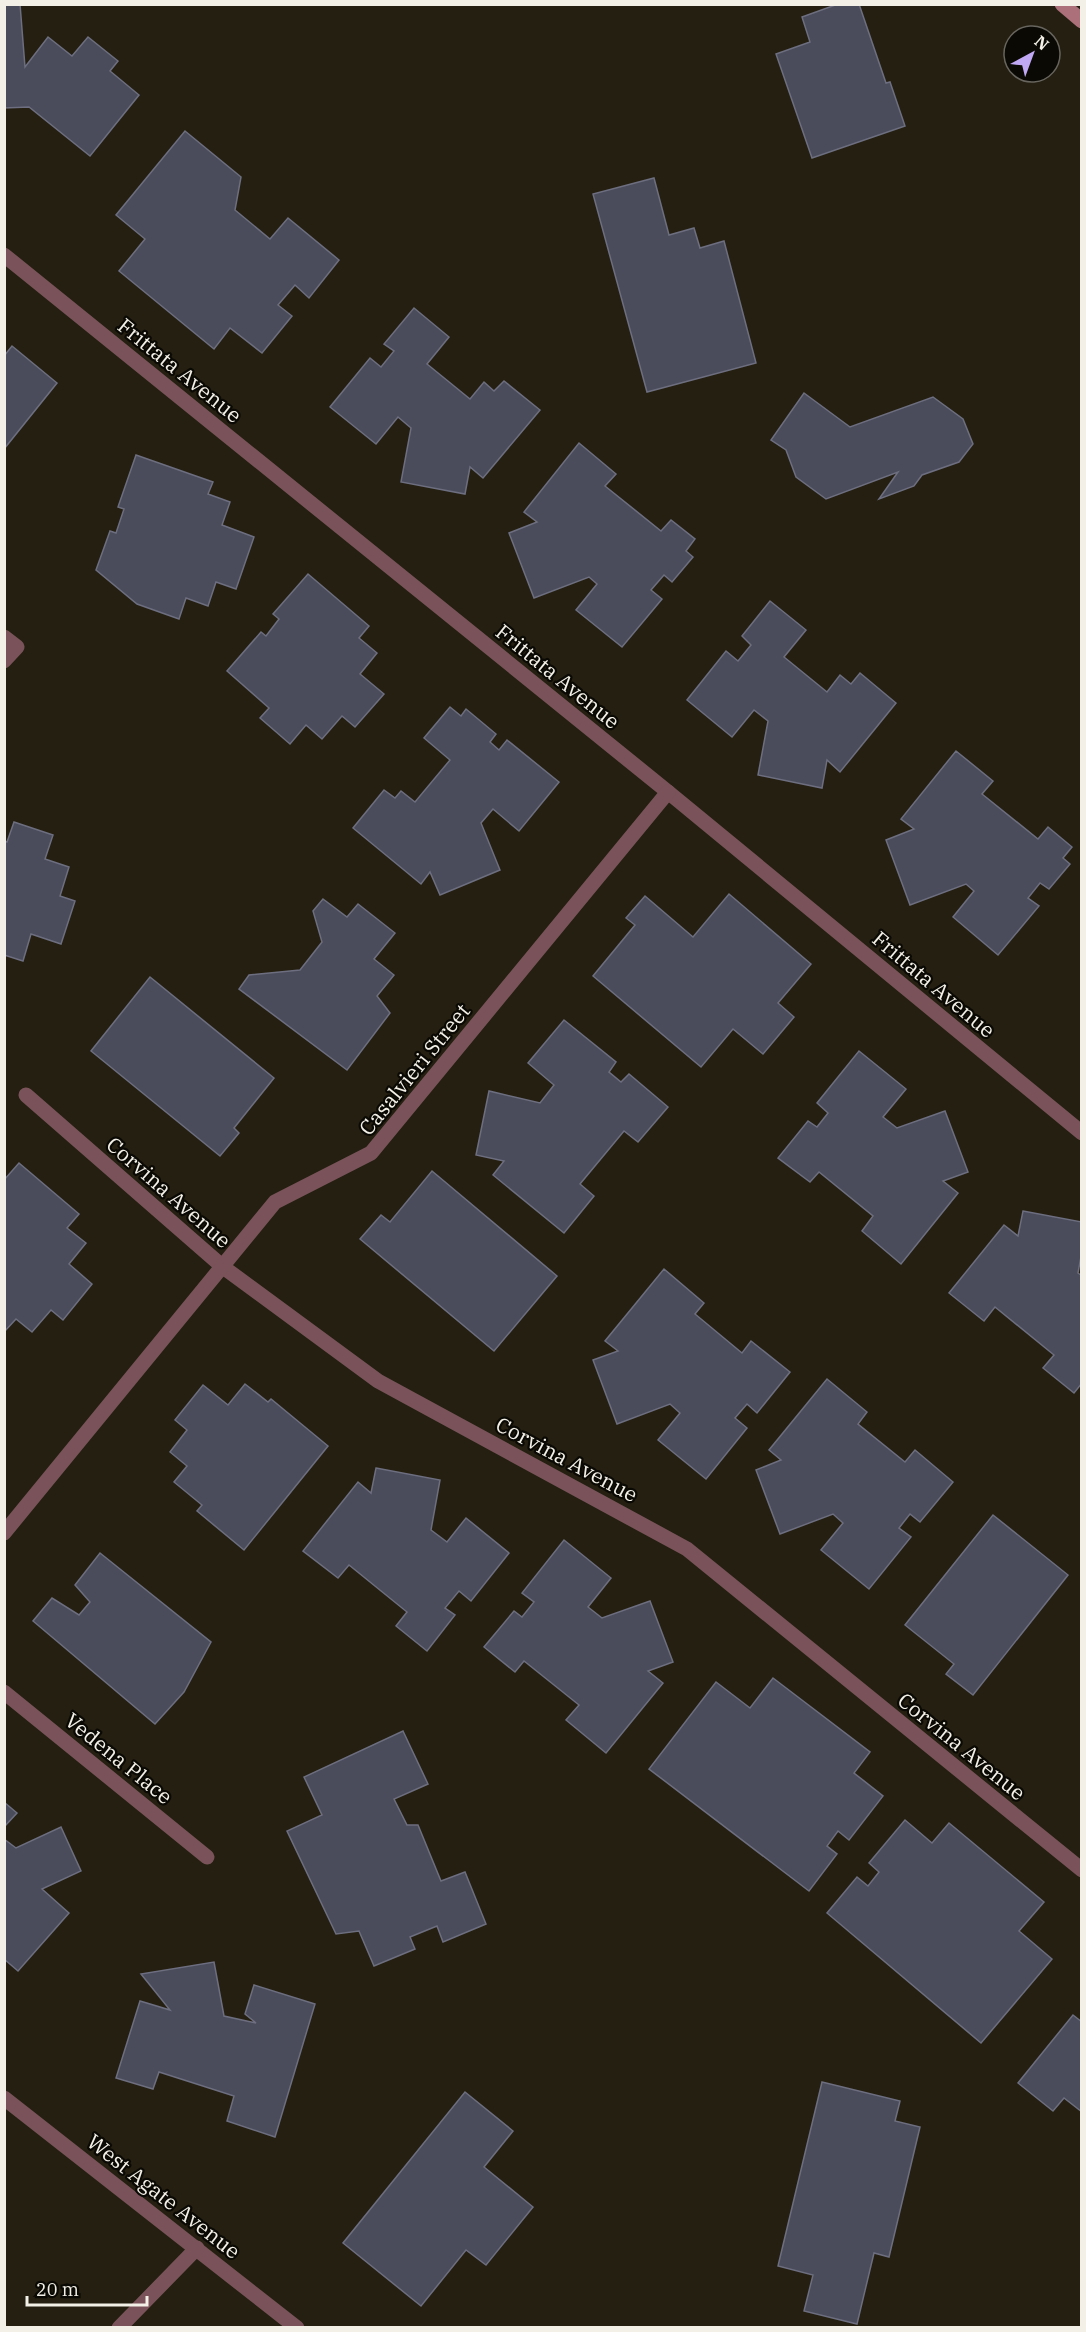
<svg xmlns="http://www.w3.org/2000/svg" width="1086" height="2332" font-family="'IBM Plex Serif',serif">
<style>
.building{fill:#4a4b5b;stroke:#6d6e7f;stroke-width:1.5}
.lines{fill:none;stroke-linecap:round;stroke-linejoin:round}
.street{stroke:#795359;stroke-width:15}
.secondary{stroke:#ab707a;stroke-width:15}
.labels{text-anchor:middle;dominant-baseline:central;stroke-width:4.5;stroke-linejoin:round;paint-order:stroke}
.street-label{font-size:21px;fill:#f3f0e7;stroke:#0b0904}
</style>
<rect width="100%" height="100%" fill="#241f11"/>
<!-- building -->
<g class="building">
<path d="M 4,4 L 20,4 L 25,67 L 48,37 L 72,56 L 88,37 L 118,61 L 110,71 L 139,95 L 90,156 L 29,107 L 4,108 Z"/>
<path d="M 838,4 L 859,4 L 886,83 L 890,82 L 905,126 L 812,158 L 776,54 L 810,42 L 802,17 Z"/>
<path d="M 185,131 L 241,177 L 235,210 L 270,239 L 288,218 L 339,260 L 309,298 L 295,285 L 278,305 L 292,316 L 262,353 L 230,328 L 214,349 L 119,271 L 145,239 L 116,215 Z"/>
<path d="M 654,178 L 669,235 L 694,228 L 700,248 L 724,241 L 756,363 L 647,392 L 593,194 Z"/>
<path d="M 414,308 L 449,337 L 427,364 L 470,399 L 484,382 L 494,391 L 504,381 L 540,410 L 483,478 L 470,467 L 465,494 L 401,482 L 411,428 L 398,417 L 376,444 L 330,407 L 370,358 L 381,367 L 394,351 L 384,344 Z"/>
<path d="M 12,346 L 57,383 L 4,449 L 4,356 Z"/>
<path d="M 804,393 L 850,427 L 933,397 L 963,419 L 973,444 L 959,462 L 922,475 L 914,486 L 879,499 L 898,472 L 826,499 L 796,477 L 786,450 L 771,440 Z"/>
<path d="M 579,443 L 616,474 L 605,486 L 661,531 L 671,520 L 695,539 L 686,551 L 693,557 L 672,582 L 664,575 L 651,590 L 662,599 L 622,647 L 576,610 L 597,584 L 589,577 L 534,598 L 509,533 L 537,522 L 524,512 Z"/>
<path d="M 136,455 L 213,482 L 208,494 L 230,502 L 222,525 L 254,537 L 236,589 L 216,582 L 208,606 L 186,598 L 179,619 L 137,604 L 96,570 L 110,531 L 116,533 L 124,509 L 118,507 Z"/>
<path d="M 308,574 L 369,626 L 359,638 L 377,653 L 360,674 L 384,694 L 355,727 L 342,716 L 322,739 L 306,725 L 290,744 L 260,718 L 269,708 L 227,671 L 261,632 L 266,636 L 279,619 L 273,614 Z"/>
<path d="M 770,601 L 806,630 L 784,657 L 827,692 L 840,675 L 851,684 L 860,673 L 896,703 L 840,772 L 827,760 L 822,788 L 758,775 L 768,721 L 754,710 L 732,737 L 687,700 L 726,651 L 738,661 L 751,645 L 742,636 Z"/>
<path d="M 450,707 L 461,716 L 466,709 L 496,734 L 490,742 L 499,750 L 507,740 L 559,782 L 519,831 L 493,809 L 481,823 L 500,870 L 440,895 L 430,872 L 421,884 L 353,828 L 384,790 L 395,798 L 401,791 L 415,802 L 450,760 L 424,738 Z"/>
<path d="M 956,751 L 993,781 L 982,794 L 1038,839 L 1048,827 L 1072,847 L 1063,858 L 1070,864 L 1049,889 L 1040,883 L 1028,898 L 1039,906 L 998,955 L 953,917 L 974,891 L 966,884 L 910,905 L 886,840 L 914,829 L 901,819 Z"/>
<path d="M 14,822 L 53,835 L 45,859 L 69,867 L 60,896 L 75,901 L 61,944 L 31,934 L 23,961 L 4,955 L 4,841 L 7,842 Z"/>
<path d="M 729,894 L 811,964 L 778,1003 L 794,1017 L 763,1054 L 733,1029 L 701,1067 L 593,976 L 635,925 L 626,918 L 645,896 L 693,937 Z"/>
<path d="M 323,899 L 347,917 L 358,904 L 395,933 L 374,959 L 394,975 L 377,996 L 390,1013 L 347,1070 L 239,989 L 249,975 L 300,970 L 322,942 L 313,911 Z"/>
<path d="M 150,977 L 274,1078 L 234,1128 L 239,1133 L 220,1156 L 91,1051 Z"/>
<path d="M 564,1020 L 616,1062 L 609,1072 L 621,1082 L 629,1074 L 668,1107 L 638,1142 L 624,1131 L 580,1184 L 594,1196 L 564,1233 L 493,1175 L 504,1161 L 476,1155 L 489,1091 L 540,1103 L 554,1085 L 528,1063 Z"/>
<path d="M 859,1051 L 906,1089 L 883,1117 L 897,1128 L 945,1111 L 968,1172 L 943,1181 L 958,1193 L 901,1264 L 862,1231 L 873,1216 L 819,1172 L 810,1182 L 778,1158 L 808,1121 L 817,1127 L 828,1113 L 817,1103 Z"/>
<path d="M 19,1163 L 79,1214 L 67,1228 L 86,1243 L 69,1264 L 92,1284 L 63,1320 L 51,1310 L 32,1332 L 16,1319 L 4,1332 L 4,1180 Z"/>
<path d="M 432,1171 L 557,1276 L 494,1351 L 360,1239 L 381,1215 L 390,1222 Z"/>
<path d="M 1023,1211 L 1082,1222 L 1082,1251 L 1078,1273 L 1082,1276 L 1082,1383 L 1074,1393 L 1043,1368 L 1054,1355 L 995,1307 L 984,1321 L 949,1293 L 1004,1225 L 1018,1236 Z"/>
<path d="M 664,1269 L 704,1303 L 695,1314 L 742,1353 L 751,1341 L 790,1372 L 757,1413 L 747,1404 L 735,1418 L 747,1428 L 706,1479 L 658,1440 L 680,1413 L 670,1404 L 617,1424 L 593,1360 L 618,1351 L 605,1341 Z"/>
<path d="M 827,1379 L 867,1412 L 858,1424 L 905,1462 L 915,1450 L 953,1482 L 920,1522 L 910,1514 L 899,1528 L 911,1537 L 869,1589 L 821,1550 L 843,1523 L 833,1514 L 780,1534 L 756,1470 L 781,1460 L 769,1450 Z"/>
<path d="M 245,1384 L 268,1402 L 271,1399 L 328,1446 L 244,1550 L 197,1511 L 202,1505 L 174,1482 L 187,1466 L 170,1452 L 187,1430 L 175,1420 L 203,1385 L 228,1405 Z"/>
<path d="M 376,1468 L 440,1480 L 431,1530 L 447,1542 L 466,1518 L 509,1553 L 471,1601 L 459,1591 L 445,1608 L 455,1615 L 427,1651 L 396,1626 L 407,1612 L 349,1565 L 338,1578 L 303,1551 L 358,1482 L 371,1493 Z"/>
<path d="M 993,1515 L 1068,1575 L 973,1695 L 946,1674 L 954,1664 L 905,1625 Z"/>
<path d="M 564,1540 L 611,1578 L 588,1607 L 602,1618 L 650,1601 L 673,1662 L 648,1671 L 663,1683 L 606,1753 L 566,1720 L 579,1705 L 524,1661 L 515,1672 L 484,1647 L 514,1611 L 522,1617 L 534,1602 L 522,1593 Z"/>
<path d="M 100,1553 L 211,1642 L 184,1692 L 155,1724 L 33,1621 L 52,1598 L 79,1615 L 90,1602 L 75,1585 Z"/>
<path d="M 773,1678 L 870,1752 L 854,1773 L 883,1796 L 849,1840 L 838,1831 L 827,1846 L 837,1854 L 809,1891 L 649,1769 L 716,1682 L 750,1708 Z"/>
<path d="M 403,1731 L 428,1784 L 394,1799 L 407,1825 L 418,1825 L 441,1881 L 465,1872 L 486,1924 L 443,1942 L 437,1926 L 410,1937 L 415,1949 L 374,1966 L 359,1931 L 336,1934 L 287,1831 L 322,1815 L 304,1777 Z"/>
<path d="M 4,1802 L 17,1813 L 4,1827 Z"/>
<path d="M 905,1820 L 932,1843 L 949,1823 L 1044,1902 L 1019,1931 L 1052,1959 L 981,2043 L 827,1913 L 857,1877 L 868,1886 L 879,1872 L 869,1863 Z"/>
<path d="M 61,1827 L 81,1871 L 42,1889 L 69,1913 L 18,1971 L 4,1959 L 4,1839 L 16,1848 Z"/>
<path d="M 214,1962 L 224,2016 L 256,2023 L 245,2014 L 254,1985 L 315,2004 L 275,2137 L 227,2121 L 234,2096 L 159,2072 L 153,2089 L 116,2078 L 140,2001 L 170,2010 L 141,1974 Z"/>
<path d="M 1073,2015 L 1082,2022 L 1082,2112 L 1064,2098 L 1053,2111 L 1018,2083 Z"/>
<path d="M 822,2082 L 900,2101 L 895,2121 L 920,2127 L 889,2257 L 874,2253 L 857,2324 L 804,2311 L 813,2275 L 778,2266 Z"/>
<path d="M 465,2092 L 513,2131 L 484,2167 L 533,2207 L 486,2265 L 466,2250 L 421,2306 L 343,2243 Z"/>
</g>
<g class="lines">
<!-- street -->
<g class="street">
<path d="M 4,255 L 668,792 L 1082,1133"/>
<path d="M 4,637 L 17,647 L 4,661"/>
<path d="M 26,1095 L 223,1267 L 378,1381 L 687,1549 L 1082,1870"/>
<path d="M 4,1533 L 275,1202 L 371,1153 L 668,792"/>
<path d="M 4,1692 L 207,1857"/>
<path d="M 4,2098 L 297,2328"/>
<path d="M 119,2328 L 197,2248"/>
</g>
<!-- secondary -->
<path class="secondary" d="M 1062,4 L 1082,21"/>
</g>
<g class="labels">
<!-- street labels -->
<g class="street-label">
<text transform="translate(180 370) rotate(39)">Frittata Avenue</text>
<text transform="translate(558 676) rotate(39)">Frittata Avenue</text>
<text transform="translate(934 984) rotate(40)">Frittata Avenue</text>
<text transform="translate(414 1069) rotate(-51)">Casalvieri Street</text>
<text transform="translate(169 1192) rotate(41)">Corvina Avenue</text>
<text transform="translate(567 1459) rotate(28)">Corvina Avenue</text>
<text transform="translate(962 1746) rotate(39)">Corvina Avenue</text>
<text transform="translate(119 1758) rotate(39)">Vedena Place</text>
<text transform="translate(164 2196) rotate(38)">West Agate Avenue</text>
</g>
</g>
<!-- border -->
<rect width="1086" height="2332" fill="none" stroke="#f3f0e7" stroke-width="12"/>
<!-- north arrow -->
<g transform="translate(1032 54) rotate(41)"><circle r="28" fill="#0b0904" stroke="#68655f" stroke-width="1.5"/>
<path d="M0-4.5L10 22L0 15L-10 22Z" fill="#c0a8f4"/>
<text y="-9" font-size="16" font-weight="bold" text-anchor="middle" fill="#f3f0e7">N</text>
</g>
<!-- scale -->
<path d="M27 2296v9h120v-9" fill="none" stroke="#f3f0e7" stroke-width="3"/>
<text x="36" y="2296" font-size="18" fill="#f3f0e7" stroke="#0b0904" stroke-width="4.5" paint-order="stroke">20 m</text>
</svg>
